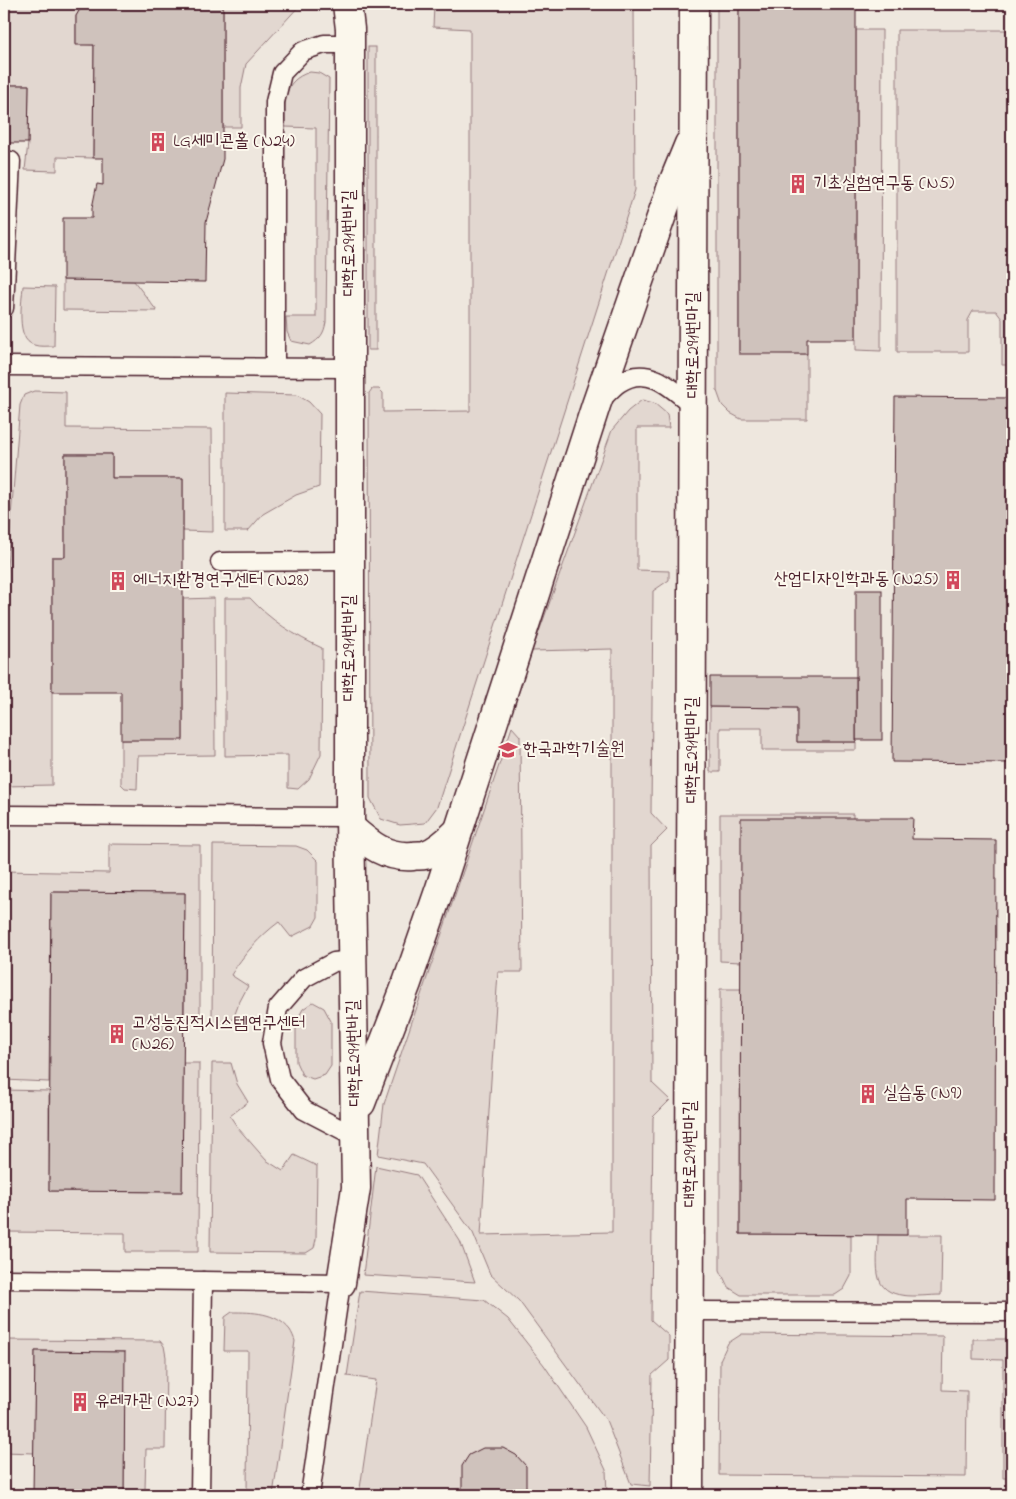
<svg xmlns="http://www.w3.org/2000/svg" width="1016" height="1499" font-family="'Indie Flower','Poor Story',sans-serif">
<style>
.built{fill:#eee7de}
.green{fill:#e2d7d0;stroke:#967b7e}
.building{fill:#cfc2bc;stroke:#4a1f2b}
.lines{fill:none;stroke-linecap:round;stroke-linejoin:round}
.service-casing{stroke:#4a1f2b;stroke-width:21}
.minor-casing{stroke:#4a1f2b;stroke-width:31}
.service{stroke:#fbf7ec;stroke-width:18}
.minor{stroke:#fbf7ec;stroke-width:28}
.labels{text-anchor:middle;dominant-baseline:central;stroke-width:4;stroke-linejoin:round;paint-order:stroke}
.poi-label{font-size:18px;fill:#4a1f2b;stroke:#fbf7ec;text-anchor:start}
.street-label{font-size:18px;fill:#4a1f2b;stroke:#fbf7ec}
</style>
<rect width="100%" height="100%" fill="#fbf7ec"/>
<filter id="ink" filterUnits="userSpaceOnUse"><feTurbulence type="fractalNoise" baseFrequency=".02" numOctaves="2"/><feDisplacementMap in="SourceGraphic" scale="10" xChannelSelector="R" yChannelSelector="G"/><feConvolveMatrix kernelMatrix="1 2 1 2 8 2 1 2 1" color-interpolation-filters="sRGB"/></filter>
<g filter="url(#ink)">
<!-- built -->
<rect class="built" x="4" y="4" width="1008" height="1491"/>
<!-- green -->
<g class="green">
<path d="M 4,4 L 83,4 L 76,16 L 76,44 L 94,45 L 93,158 L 57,157 L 57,171 L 25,170 L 28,143 L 29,85 L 4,85 Z"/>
<path d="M 183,4 L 301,4 L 246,64 L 241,88 L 241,127 L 223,127 L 223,4 Z"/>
<path d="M 440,4 L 634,4 L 635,190 L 437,807 L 425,823 L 400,825 L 381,819 L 370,798 L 369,393 L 372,389 L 379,389 L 383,393 L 383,412 L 470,411 L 470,29 L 433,27 L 434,6 Z"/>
<path d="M 717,4 L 739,4 L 739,353 L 807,354 L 807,419 L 741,419 L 730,413 L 722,405 L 717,391 Z"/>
<path d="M 856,30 L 882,30 L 881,351 L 856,350 Z"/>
<path d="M 897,30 L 1012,30 L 1012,365 L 1002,365 L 1002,319 L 996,311 L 973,311 L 968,320 L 968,352 L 897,352 Z"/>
<rect x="368" y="47" width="8" height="303"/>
<path d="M 310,72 L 319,73 L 329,79 L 326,322 C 324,334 320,339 310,345 L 291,341 L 287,332 L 286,317 L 316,317 L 316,128 L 285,127 C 285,103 281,81 310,72 Z"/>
<path d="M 63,280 L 134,281 L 157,311 L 63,310 Z"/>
<path d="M 23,286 L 55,287 L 54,346 C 48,346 39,347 34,345 C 15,340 22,301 23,286 Z"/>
<path d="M 34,391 L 66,392 L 66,428 L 212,429 L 213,532 L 183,531 L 183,478 L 112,478 L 112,454 L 65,454 L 65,557 L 52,557 L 52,785 L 4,786 L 4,604 L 20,405 L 24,395 Z"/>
<path d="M 225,393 L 297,395 L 309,402 L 320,414 L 319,487 L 296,495 L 263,514 L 248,531 L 225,531 Z"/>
<path d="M 642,400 L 654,403 L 667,414 L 669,428 L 637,428 L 637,570 L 669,571 L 669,580 L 653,591 L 651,813 L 667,830 L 651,846 L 652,1083 L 670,1100 L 653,1117 L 651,1320 L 669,1336 L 669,1360 L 652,1375 L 650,1486 L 631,1484 L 606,1420 L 519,1301 L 490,1274 L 473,1233 L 423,1164 L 378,1155 L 384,1104 L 512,727 L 520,736 L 522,972 L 498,972 L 481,1235 L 612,1232 L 612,649 L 532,651 L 612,430 L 628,411 Z"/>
<path d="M 214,598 L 215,755 L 138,756 L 137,789 L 125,788 L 121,784 L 121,740 L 183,739 L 183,599 Z"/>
<path d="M 225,598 L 250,598 C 270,620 295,636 322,648 L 321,754 L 309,779 L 298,789 L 288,788 L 288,755 L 225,756 Z"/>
<path d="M 710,707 L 797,708 L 797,742 L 856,742 L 856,750 L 762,750 L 762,728 L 720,728 L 720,772 L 710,772 Z"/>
<path d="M 720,814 L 853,814 L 853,818 L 741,962 L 720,961 Z"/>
<path d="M 109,844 L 200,845 L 200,1024 L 184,1024 L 185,893 L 51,892 L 49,1082 L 4,1080 L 4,871 L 109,873 Z"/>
<path d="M 213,845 L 296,846 L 307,850 L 318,861 L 318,917 L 313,926 L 291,937 L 279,922 C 260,936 243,955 231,975 L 248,986 L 239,1003 L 231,1025 L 212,1024 Z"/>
<path d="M 720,989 L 741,989 L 740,1234 L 851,1235 L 851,1276 L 844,1289 L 835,1295 L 741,1295 L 728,1287 L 720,1270 Z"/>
<path d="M 313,1002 L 324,1008 L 331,1021 L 331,1066 L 325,1075 L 313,1079 L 302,1075 L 296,1062 L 296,1022 L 303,1009 Z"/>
<path d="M 183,1063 L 199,1063 L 198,1252 L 125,1252 L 125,1233 L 4,1232 L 4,1090 L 49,1091 L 49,1191 L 182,1192 Z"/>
<path d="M 212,1063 L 231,1063 L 237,1084 L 248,1102 L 230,1116 L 238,1128 L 266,1160 L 283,1171 L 294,1155 L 317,1166 L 316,1239 L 314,1248 L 306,1253 L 210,1252 Z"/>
<path d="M 376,1166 L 417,1175 L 460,1241 L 475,1282 L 363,1275 Z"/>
<path d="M 878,1235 L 942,1235 L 941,1295 C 920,1295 882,1303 878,1274 C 876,1262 878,1248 878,1235 Z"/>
<path d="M 360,1291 L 484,1300 L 508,1319 L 544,1365 L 586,1427 L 606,1470 L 607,1495 L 359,1495 L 376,1380 L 347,1376 Z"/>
<path d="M 232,1312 C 252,1312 276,1312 290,1330 C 292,1333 294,1338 295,1341 L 273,1495 L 247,1495 L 248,1351 L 224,1351 L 225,1317 Z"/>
<path d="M 742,1334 L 943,1336 L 942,1390 L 967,1391 L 966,1477 L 719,1475 L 720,1360 L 728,1343 Z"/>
<path d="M 973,1339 L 1012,1339 L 1012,1478 L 1003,1478 L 1003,1360 L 973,1359 Z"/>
<path d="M 4,1340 L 160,1341 L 164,1346 L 166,1357 L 165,1449 L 146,1449 L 145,1490 L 124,1491 L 124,1352 L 35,1351 L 34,1453 L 4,1452 Z"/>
</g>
<!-- building -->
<g class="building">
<path d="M 83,4 L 223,4 L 223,159 L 206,222 L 205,282 L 63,280 L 63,218 L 92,218 L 92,208 L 97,184 L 103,185 L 103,158 L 93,158 L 94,45 L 76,45 L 76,16 Z"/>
<path d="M 739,4 L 856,4 L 856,339 L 807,339 L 807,354 L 739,354 Z"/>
<path d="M 4,85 L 29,85 L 28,143 L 4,143 Z"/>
<path d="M 895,397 L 1012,398 L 1012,763 L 892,762 Z"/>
<path d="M 65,454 L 112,454 L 112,478 L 183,478 L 183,740 L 121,740 L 121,692 L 52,692 L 52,557 L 65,557 Z"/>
<rect x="856" y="590" width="26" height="150"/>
<path d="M 710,677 L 856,677 L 856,742 L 797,742 L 797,708 L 710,707 Z"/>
<path d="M 741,818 L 913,818 L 912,839 L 996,840 L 995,1200 L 907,1199 L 907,1235 L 740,1234 Z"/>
<path d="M 51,892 L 185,893 L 182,1192 L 49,1191 Z"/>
<path d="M 35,1351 L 125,1352 L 124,1495 L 33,1495 Z"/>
<path d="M 483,1448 L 503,1448 L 516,1455 L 526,1466 L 526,1495 L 462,1495 L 462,1466 L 469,1455 Z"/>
<rect x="748" y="1490" width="249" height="5"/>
</g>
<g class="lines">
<!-- service casing -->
<g class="service-casing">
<g id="service">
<path d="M 4,308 L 11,161"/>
<path d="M 4,366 L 350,368"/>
<path d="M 275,367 L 275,102 L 282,73 L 303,51 L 324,44 L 350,44"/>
<path d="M 602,399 C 607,394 613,387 619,383 C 648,363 673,389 694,407"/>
<path d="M 220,562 L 350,561"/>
<path d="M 4,815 L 350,817"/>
<path d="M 353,960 L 334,962 L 304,978 L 278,1008 L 272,1043 L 280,1079 L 304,1110 L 356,1137"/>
<path d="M 4,1279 L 203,1281 L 341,1283 L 310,1495"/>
<path d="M 691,1311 L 1012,1312"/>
<path d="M 200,1495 L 203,1281"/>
</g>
</g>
<!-- minor casing -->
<g class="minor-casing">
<g id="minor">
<path d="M 351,828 C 370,845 386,858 413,856 C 417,855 421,856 425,855 C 437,851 448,841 457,832"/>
<path d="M 361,1103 L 407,983 L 440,888 L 596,405 L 673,183 L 689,144"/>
<path d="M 341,1283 L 356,1188 L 350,817 L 350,29 L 347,4"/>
<path d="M 689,1495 L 694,4"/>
</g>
</g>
<!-- service -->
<use href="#service" class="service"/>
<!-- minor -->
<use href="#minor" class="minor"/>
</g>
</g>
<!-- icons -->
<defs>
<g id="building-bare" transform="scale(1.5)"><path d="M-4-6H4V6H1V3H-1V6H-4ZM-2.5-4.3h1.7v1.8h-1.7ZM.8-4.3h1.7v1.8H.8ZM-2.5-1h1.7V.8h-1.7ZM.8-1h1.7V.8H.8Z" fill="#d1495b" stroke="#fbf7ec" stroke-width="2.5" paint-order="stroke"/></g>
<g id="university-bare" transform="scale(1.5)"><path d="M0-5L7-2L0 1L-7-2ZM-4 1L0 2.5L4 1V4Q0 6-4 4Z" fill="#d1495b" stroke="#fbf7ec" stroke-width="2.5" paint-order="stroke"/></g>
</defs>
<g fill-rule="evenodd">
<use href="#building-bare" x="158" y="142"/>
<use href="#building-bare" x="798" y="184"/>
<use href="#building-bare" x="953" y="580"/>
<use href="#building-bare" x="118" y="581"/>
<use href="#university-bare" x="508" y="750"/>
<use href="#building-bare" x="117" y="1034"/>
<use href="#building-bare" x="868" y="1094"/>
<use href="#building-bare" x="80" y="1402"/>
</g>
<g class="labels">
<!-- poi labels -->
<g class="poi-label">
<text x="173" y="142">LG세미콘홀 (N24)</text>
<text x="813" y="184">기초실험연구동 (N5)</text>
<text x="938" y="580" text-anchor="end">산업디자인학과동 (N25)</text>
<text x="133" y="581">에너지환경연구센터 (N28)</text>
<text x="523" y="750">한국과학기술원</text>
<text x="132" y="1024">고성능집적시스템연구센터<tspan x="132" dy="21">(N26)</tspan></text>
<text x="883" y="1094">실습동 (N9)</text>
<text x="95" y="1402">유레카관 (N27)</text>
</g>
<!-- street labels -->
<g class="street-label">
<text transform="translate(350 243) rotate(-90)">대학로291번바길</text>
<text transform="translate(694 345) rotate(-90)">대학로291번마길</text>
<text transform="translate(350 648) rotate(-90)">대학로291번바길</text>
<text transform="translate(693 750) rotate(-90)">대학로291번마길</text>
<text transform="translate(355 1053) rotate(-91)">대학로291번바길</text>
<text transform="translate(691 1154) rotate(-90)">대학로291번마길</text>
</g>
</g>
<!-- margin -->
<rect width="1016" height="1499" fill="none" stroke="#fbf7ec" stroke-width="20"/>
<rect x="10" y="10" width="996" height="1479" fill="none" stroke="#4a1f2b" stroke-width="2" filter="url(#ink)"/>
</svg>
